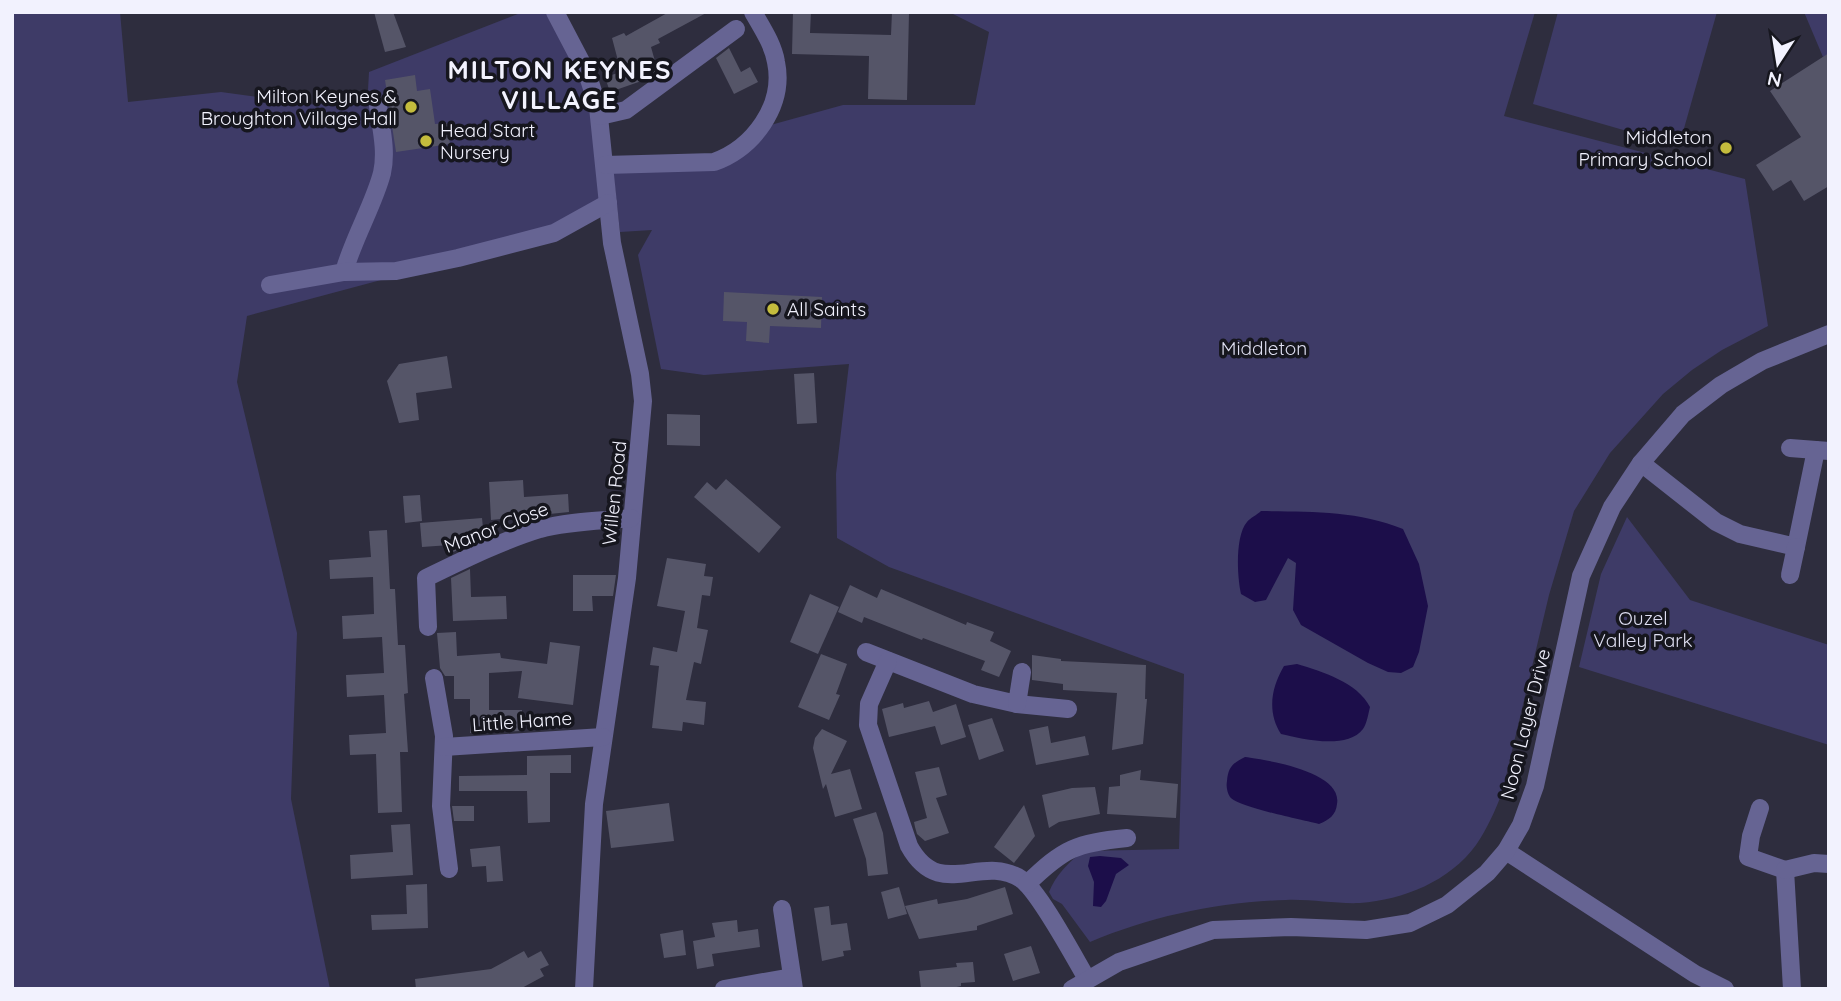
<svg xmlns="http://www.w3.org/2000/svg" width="1841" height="1001" font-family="Quicksand,sans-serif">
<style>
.green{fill:#3e3b67}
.water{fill:#1c0e4a}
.building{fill:#555568}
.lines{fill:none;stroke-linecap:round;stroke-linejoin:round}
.minor{stroke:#666493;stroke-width:18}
.poi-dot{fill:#c4bc3d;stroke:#16161e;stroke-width:2.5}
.labels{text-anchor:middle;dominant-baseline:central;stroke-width:7;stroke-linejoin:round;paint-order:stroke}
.poi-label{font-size:19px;fill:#f2f2fe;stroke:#16161e;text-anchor:end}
.park-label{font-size:19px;fill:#dfdff2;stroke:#16161e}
.street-label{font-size:19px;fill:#f2f2fe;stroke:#16161e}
.district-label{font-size:26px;font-weight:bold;letter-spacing:2px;fill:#f2f2fe;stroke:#16161e}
</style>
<rect width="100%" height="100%" fill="#2e2d3e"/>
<!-- green -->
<g class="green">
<path d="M 12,12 L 120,12 L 128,102 L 221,92 L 317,105 L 368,90 L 369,72 L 523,12 L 555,12 L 597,100 L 608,203 L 549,235 L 247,316 L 237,382 L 297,633 L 291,799 L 330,989 L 12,989 Z"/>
<path d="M 949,12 L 1535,12 L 1504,116 L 1745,179 L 1768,326 L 1722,350 L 1692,370 L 1663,394 L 1610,453 L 1574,511 L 1549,595 L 1502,793 C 1495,811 1487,829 1476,845 C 1450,881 1403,900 1360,903 C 1336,904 1311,899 1286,900 C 1219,902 1152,916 1090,942 L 1062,904 L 1053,899 L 1049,892 C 1056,875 1069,861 1084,851 L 1179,849 L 1184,674 L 889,567 L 837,538 L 836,474 L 849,364 L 704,375 L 661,369 L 638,255 L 652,230 L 620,232 L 613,171 L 697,170 L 767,126 L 843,105 L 975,105 L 989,32 Z"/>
<path d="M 1558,12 L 1717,12 L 1679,146 L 1533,104 Z"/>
<path d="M 1804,12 L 1829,12 L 1829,54 L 1823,57 Z"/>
<path d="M 1627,517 L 1690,600 L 1829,645 L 1829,745 L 1579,667 L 1601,574 Z"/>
</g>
<!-- water -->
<g class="water">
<path d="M 1261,511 C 1310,512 1357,510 1403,529 L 1419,564 L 1428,606 L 1419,652 L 1413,667 L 1401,673 L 1388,672 L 1368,663 L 1301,625 L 1293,610 L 1296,563 L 1288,558 L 1266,600 L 1255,602 L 1241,594 C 1237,576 1235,536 1247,522 C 1250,518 1257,515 1261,511 Z"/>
<path d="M 1297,664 C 1323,672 1357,682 1370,707 C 1368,715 1367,723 1363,729 C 1347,750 1302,739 1281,734 C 1267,712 1271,688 1284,666 Z"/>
<path d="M 1245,757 C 1268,760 1343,772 1337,804 C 1336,815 1329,820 1319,824 C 1303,820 1238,807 1230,797 C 1227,792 1226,786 1227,781 C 1228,767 1233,763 1245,757 Z"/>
<path d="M 1100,856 L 1121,858 L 1129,865 L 1116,874 L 1106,901 L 1101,907 L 1093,906 L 1094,882 L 1088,866 L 1090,857 Z"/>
</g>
<!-- building -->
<g class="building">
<path d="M 374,12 L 393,12 L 406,47 L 385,52 Z"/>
<path d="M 669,12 L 708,12 L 658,39 L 660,43 L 651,47 L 658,72 L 650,78 L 610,92 L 605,77 L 621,72 L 612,38 L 624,33 L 626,36 Z"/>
<path d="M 793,12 L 811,12 L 810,33 L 891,35 L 892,12 L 909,13 L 907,100 L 868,99 L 869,56 L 792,54 Z"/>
<path d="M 729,48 L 741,72 L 750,67 L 758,82 L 734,94 L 716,58 Z"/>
<path d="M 1829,53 L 1829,186 L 1804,201 L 1791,180 L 1773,191 L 1756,165 L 1801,137 L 1770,91 Z"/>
<path d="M 415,75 L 417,91 L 430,89 L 435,124 L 447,123 L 450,144 L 396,152 L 385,80 Z"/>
<path d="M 724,292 L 822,297 L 821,328 L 770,326 L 769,343 L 746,341 L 747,322 L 723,321 Z"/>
<path d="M 447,356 L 452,388 L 416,393 L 419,420 L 399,423 L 387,381 L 399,364 Z"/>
<path d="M 814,373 L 817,423 L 797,424 L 794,374 Z"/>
<path d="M 667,414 L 700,415 L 700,446 L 667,445 Z"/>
<path d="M 726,479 L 781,527 L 759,553 L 694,497 L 707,482 L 716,490 Z"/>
<path d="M 523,480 L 524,497 L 568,494 L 569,512 L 491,520 L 489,482 Z"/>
<path d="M 420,495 L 422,521 L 405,523 L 403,496 Z"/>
<path d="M 482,518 L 484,538 L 451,553 L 450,545 L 422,547 L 420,523 Z"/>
<path d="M 387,530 L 390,589 L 395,589 L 398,645 L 405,645 L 408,693 L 404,694 L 408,752 L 400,752 L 402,812 L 378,813 L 376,754 L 350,755 L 349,735 L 386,733 L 384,695 L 347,697 L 346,675 L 384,673 L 382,637 L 343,639 L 342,616 L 374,614 L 373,577 L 330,579 L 329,560 L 371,557 L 369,531 Z"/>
<path d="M 667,558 L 706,564 L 704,576 L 713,577 L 710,596 L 702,595 L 697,628 L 708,630 L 701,664 L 694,662 L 686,700 L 706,702 L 704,725 L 683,722 L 682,731 L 652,728 L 659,666 L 650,665 L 653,647 L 677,652 L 685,611 L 657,606 Z"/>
<path d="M 470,569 L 471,597 L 506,596 L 507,619 L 453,621 L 451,578 Z"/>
<path d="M 573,575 L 616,575 L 613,596 L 592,596 L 593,611 L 573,611 Z"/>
<path d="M 850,585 L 877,598 L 881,589 L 966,625 L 967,622 L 994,632 L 990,641 L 1011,651 L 999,677 L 981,670 L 985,661 L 923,638 L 922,640 L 864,617 L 862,623 L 838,612 Z"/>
<path d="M 810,594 L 839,607 L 818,654 L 790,642 Z"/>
<path d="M 456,632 L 457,656 L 500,653 L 501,658 L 547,664 L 550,642 L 580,646 L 573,705 L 518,698 L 522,671 L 489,673 L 489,710 L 522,710 L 522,731 L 470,733 L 470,699 L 454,699 L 454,676 L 445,676 L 440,668 L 437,633 Z"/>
<path d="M 821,654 L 847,664 L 836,694 L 840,695 L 829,720 L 798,707 Z"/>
<path d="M 1032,655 L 1061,659 L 1061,661 L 1146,665 L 1145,699 L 1147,699 L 1143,744 L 1112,750 L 1117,693 L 1063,690 L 1063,684 L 1032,680 Z"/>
<path d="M 929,701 L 933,712 L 956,704 L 966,737 L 941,745 L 935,726 L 889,737 L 882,709 L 903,703 L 904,708 Z"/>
<path d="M 992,718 L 1004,751 L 979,760 L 968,725 Z"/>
<path d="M 1048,726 L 1051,743 L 1085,736 L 1089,755 L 1036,765 L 1029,730 Z"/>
<path d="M 822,729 L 847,741 L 831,774 L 850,769 L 862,809 L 835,817 L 826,784 L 823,789 L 813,748 L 815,738 Z"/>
<path d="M 571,755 L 571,773 L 550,773 L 550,822 L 528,823 L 527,791 L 459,791 L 459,776 L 527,775 L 527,756 Z"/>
<path d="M 939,767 L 947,795 L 936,798 L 949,833 L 925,841 L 917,834 L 915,827 L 914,822 L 927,818 L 915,772 Z"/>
<path d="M 1141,770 L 1140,780 L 1178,784 L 1176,818 L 1107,814 L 1109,787 L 1120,786 L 1120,775 Z"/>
<path d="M 1095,787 L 1100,814 L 1059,822 L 1049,828 L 1042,795 L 1072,788 Z"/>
<path d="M 669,803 L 674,841 L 611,848 L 606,811 Z"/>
<path d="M 1024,805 L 1035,836 L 1014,863 L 994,847 Z"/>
<path d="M 452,806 L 474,806 L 474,821 L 454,821 Z"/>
<path d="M 876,812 L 883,833 L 888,874 L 868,876 L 866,859 L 853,819 Z"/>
<path d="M 410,824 L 413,875 L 351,879 L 350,855 L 393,852 L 391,825 Z"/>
<path d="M 500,846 L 503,881 L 487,882 L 486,866 L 472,867 L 470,849 Z"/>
<path d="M 427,884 L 428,928 L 372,930 L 371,915 L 407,914 L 406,885 Z"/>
<path d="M 899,887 L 907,914 L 888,919 L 881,892 Z"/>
<path d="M 1005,887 L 1013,914 L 977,926 L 977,930 L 919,939 L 905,906 L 937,899 L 938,904 L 967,899 Z"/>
<path d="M 829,906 L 831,925 L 847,923 L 851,950 L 843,951 L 844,956 L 822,961 L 814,908 Z"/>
<path d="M 737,920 L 738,932 L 758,929 L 760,947 L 712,954 L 714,966 L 697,969 L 693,941 L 715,937 L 712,923 Z"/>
<path d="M 683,930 L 686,955 L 664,958 L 660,934 Z"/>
<path d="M 1031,946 L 1040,973 L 1013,981 L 1004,954 Z"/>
<path d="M 524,951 L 528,958 L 541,951 L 549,965 L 540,969 L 544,976 L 520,989 L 416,989 L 415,979 L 491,969 Z"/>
<path d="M 973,962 L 975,982 L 961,983 L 961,986 L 948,989 L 921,989 L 919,971 L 957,967 L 956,963 Z"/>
</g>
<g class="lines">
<!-- minor -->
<g class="minor">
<path d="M 555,12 L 587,73 L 598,107 L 612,243 L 640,374 L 643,401 L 627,578 L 594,804 L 584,989"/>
<path d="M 600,116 L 626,110 L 736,29"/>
<path d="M 605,165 L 714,162 C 753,148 785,106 776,62 C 773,44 762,28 753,12"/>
<path d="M 344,272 C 353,239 374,204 382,173 C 387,151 381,128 378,106"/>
<path d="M 270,285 L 344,272 L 396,271 L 458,258 L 554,233 L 608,203"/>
<path d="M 1790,448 L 1829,451"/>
<path d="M 1641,463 L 1716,522 L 1740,534 L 1796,547 L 1816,450"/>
<path d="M 1790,575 L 1796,547"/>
<path d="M 428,627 L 426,578 C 463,560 501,541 540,529 C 570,521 601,521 631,518"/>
<path d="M 866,652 L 973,694 L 1017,704 L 1068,709"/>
<path d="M 888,661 L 869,704 L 868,725 L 909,846 C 940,902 980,853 1021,879 C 1039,891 1074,957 1087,979"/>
<path d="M 434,678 L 444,736 L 441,806 L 449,869"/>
<path d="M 1017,704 L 1022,672"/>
<path d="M 444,747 L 603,737"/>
<path d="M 1760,808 L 1751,836 L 1748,857 L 1785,870 L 1792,989"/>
<path d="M 1506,851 L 1695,974 L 1725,989"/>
<path d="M 1785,870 L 1814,863 L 1829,864"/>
<path d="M 1027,884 C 1064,848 1076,843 1127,838"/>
<path d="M 782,909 L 794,989"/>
<path d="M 724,989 L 792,977"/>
<path d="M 1072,989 L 1119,962 L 1213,930 L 1291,927 L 1366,930 L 1410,923 L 1447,905 L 1487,873 L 1506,851 L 1521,825 L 1535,786 L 1581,576 L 1612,507 L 1641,463 L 1683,414 L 1721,385 L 1762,361 L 1829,334"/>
</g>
</g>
<!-- markers -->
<g class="poi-dot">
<circle cx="411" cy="107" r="7"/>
<circle cx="426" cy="141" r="7"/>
<circle cx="1726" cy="148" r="7"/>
<circle cx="773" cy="309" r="7"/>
</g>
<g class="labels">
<!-- poi labels -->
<g class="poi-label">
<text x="397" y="96">Milton Keynes &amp;<tspan x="397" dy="22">Broughton Village Hall</tspan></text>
<text x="440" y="130" text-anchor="start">Head Start<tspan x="440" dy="22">Nursery</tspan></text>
<text x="1712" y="137">Middleton<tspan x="1712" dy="22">Primary School</tspan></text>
<text x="787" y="309" text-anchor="start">All Saints</text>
</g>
<!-- park labels -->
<g class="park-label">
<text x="1264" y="348">Middleton</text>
<text x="1643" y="618">Ouzel<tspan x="1643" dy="22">Valley Park</tspan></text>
</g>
<!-- street labels -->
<g class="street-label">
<text transform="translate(614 493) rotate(-84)">Willen Road</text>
<text transform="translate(496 527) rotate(-21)">Manor Close</text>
<text transform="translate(522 721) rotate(-4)">Little Hame</text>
<text transform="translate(1525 724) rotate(-76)">Noon Layer Drive</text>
</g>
<!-- district labels -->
<g class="district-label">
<text x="560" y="69">MILTON KEYNES<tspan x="560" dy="30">VILLAGE</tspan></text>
</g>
</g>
<!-- border -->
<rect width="1841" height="1001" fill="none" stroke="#f2f2fe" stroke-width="28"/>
<!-- north arrow -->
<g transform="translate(1778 63) rotate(192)" stroke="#16161e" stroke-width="5" paint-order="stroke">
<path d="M0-5L12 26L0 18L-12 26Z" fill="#f2f2fe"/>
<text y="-10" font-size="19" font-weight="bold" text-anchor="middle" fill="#f2f2fe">N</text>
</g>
</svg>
